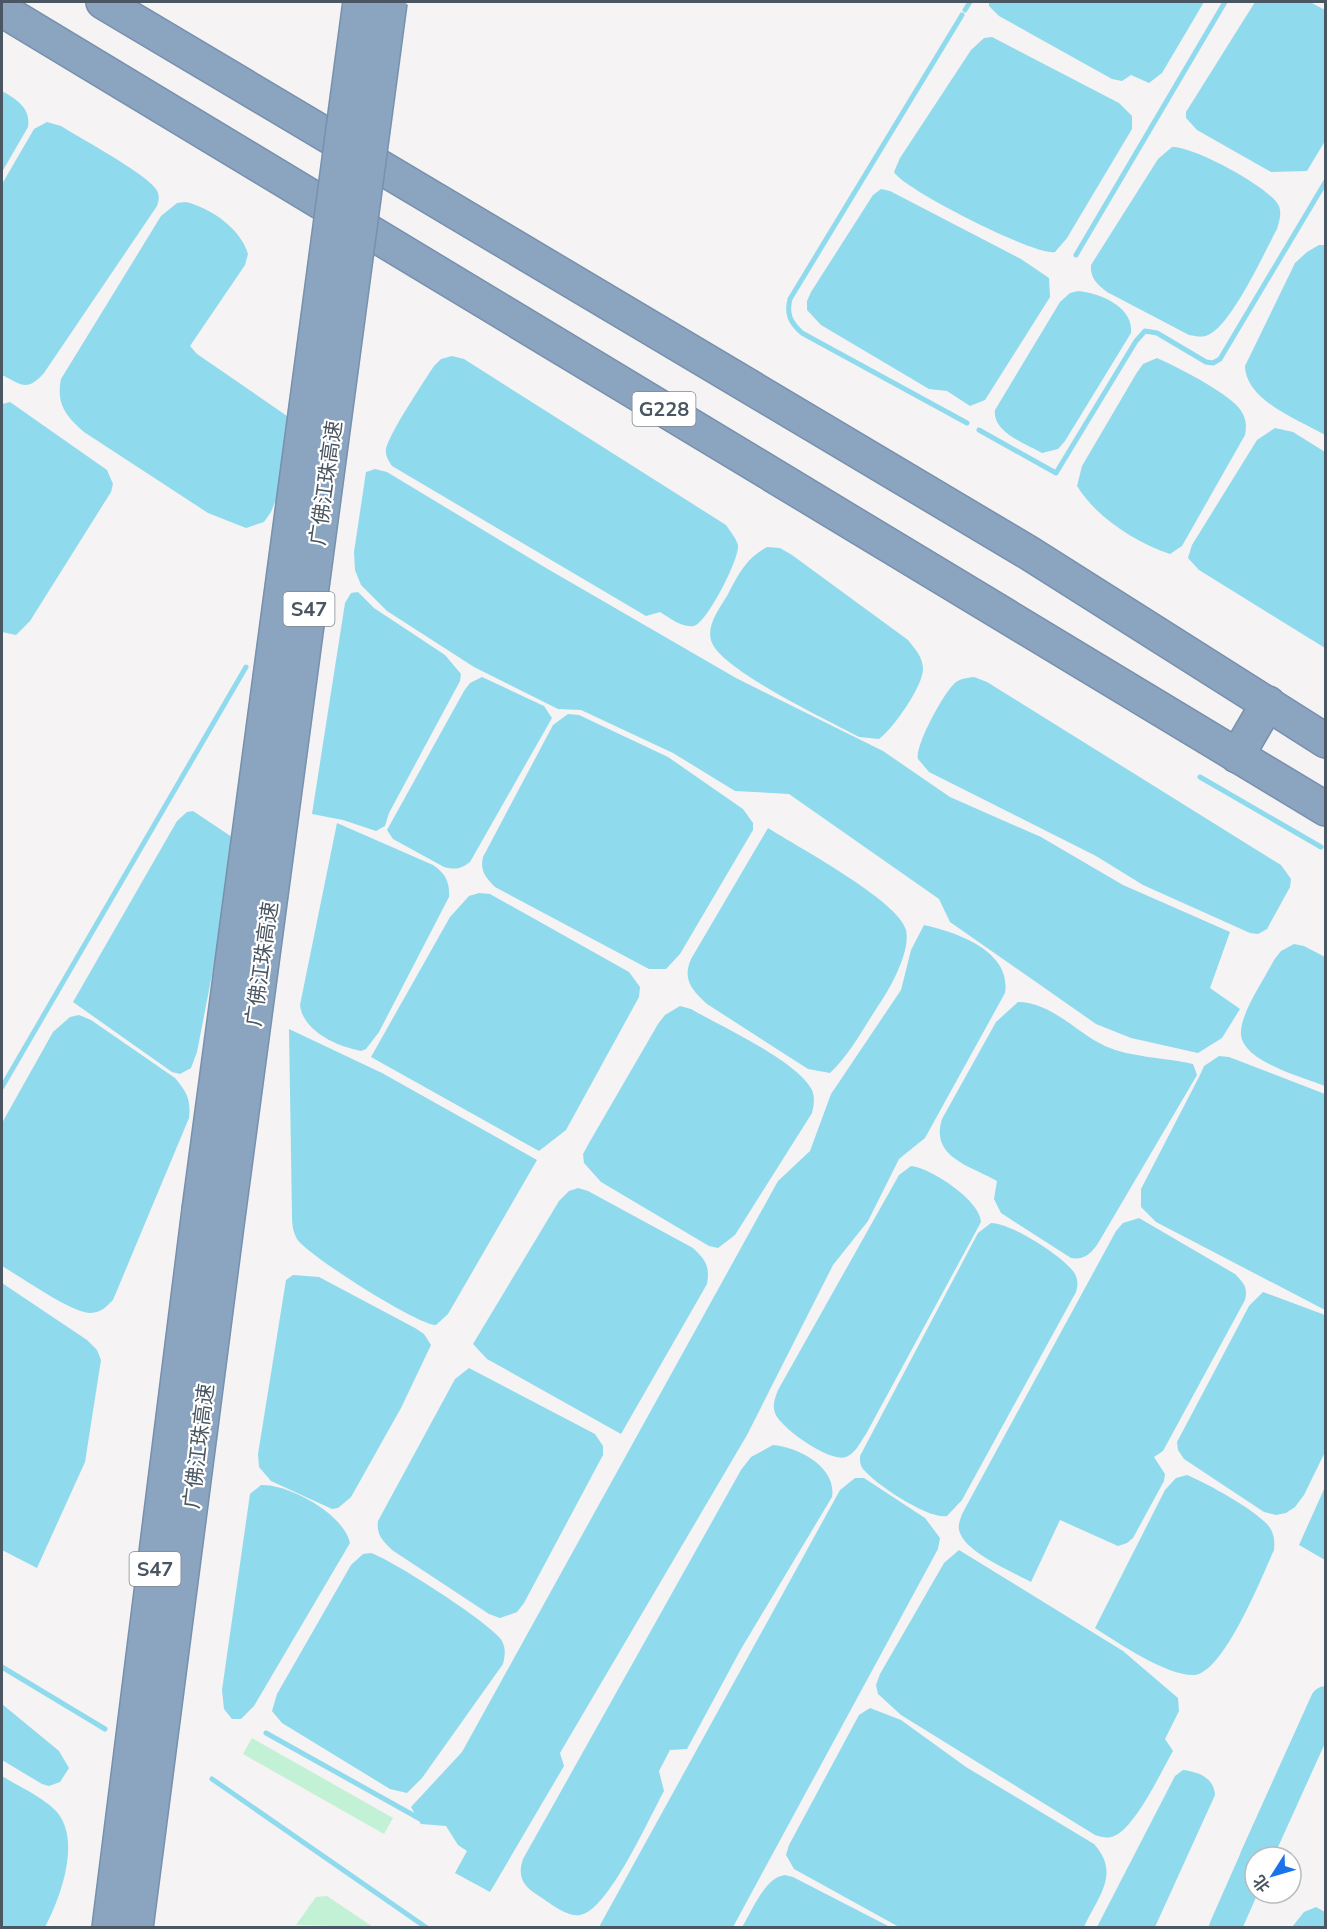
<svg xmlns="http://www.w3.org/2000/svg" width="1327" height="1929" font-family="'Nunito Sans','Noto Sans SC',sans-serif">
<style>
.green{fill:#c3f1d5}
.water{fill:#90daee}
.lines{fill:none;stroke-linecap:round;stroke-linejoin:round}
.stream{stroke:#90daee;stroke-width:5}
.river{stroke:#90daee;stroke-width:32}
.highway-casing{stroke:#7690ad;stroke-width:36}
.highway{stroke:#8ba5c1;stroke-width:33}
.highway-bridge-casing{stroke:#7690ad;stroke-width:36;stroke-linecap:butt}
.highway-bridge{stroke:#8ba5c1;stroke-width:33}
.labels{text-anchor:middle;dominant-baseline:central;stroke-width:4.5;stroke-linejoin:round;paint-order:stroke}
.shield{fill:#fff;stroke:#808990;stroke-width:1.5}
.shield-label{font-size:20px;font-weight:bold;fill:#4a5661}
.street-label{font-size:21px;fill:#4a5661;stroke:#fff}
</style>
<rect width="100%" height="100%" fill="#f5f3f3"/>
<!-- green -->
<g class="green">
<path d="M 252,1738 L 393,1818 L 384,1834 L 243,1754 Z"/>
<path d="M 327,1896 L 373,1927 L 296,1925 L 316,1897 Z"/>
</g>
<!-- water -->
<g class="water">
<path d="M 989,2 L 1204,2 L 1162,73 L 1149,83 L 1131,75 L 1122,81 L 1112,79 L 999,16 L 989,6 Z"/>
<path d="M 1255,2 L 1310,2 L 1325,10 L 1325,141 L 1307,171 L 1271,172 L 1197,130 L 1186,118 L 1186,112 Z"/>
<path d="M 992,37 L 1119,103 L 1132,116 L 1132,129 L 1067,238 L 1055,252 C 1037,257 903,189 894,172 L 900,158 L 971,50 L 984,38 Z"/>
<path d="M 2,91 C 16,99 31,108 28,127 L 2,172 Z"/>
<path d="M 47,122 L 61,126 C 80,138 145,173 156,189 C 160,195 159,200 157,206 L 44,373 C 27,392 22,385 2,375 L 2,184 L 34,129 Z"/>
<path d="M 1172,147 C 1193,146 1270,187 1279,206 C 1282,214 1279,222 1277,229 C 1264,253 1231,326 1208,335 C 1202,338 1196,336 1189,335 L 1107,292 C 1097,284 1090,278 1091,265 L 1158,159 Z"/>
<path d="M 881,189 L 890,191 L 1021,259 L 1049,278 L 1050,297 L 985,400 L 970,406 L 947,391 L 929,389 L 821,325 L 807,310 L 807,301 L 811,292 L 873,195 Z"/>
<path d="M 186,202 C 211,208 241,229 248,254 L 245,265 L 190,346 L 197,354 L 290,418 L 279,492 L 271,512 L 264,522 L 246,528 L 208,513 L 84,432 C 66,416 56,404 61,379 L 161,216 L 177,203 Z"/>
<path d="M 1319,245 L 1325,245 L 1325,435 C 1299,420 1246,401 1245,366 L 1295,263 L 1307,252 Z"/>
<path d="M 1078,291 C 1100,293 1134,307 1131,333 L 1065,441 L 1058,449 L 1042,453 C 1026,444 992,432 995,410 L 1060,302 L 1070,293 Z"/>
<path d="M 452,356 L 464,359 L 726,525 C 730,531 736,538 738,545 C 740,558 707,623 694,626 C 682,628 670,618 660,612 L 646,616 L 392,466 C 389,461 385,456 386,449 C 389,434 424,381 434,366 L 441,359 Z"/>
<path d="M 1157,358 C 1179,368 1223,390 1239,408 C 1246,417 1247,425 1245,435 L 1182,546 L 1170,554 C 1136,543 1096,517 1077,486 L 1082,466 L 1136,374 L 1143,364 Z"/>
<path d="M 10,402 L 107,470 L 113,484 L 111,492 L 30,621 L 16,635 L 2,632 L 2,404 Z"/>
<path d="M 1275,428 L 1293,432 L 1325,452 L 1325,648 L 1199,570 L 1188,558 L 1192,545 L 1257,440 Z"/>
<path d="M 375,469 L 387,472 L 546,568 L 736,678 L 883,751 L 950,797 L 1041,837 L 1123,885 L 1230,932 L 1210,988 L 1240,1009 L 1222,1038 L 1198,1053 L 1131,1038 L 1096,1024 L 950,922 L 939,899 L 789,794 L 735,791 L 673,753 L 581,710 L 558,709 L 474,667 L 387,611 L 361,585 L 355,570 L 354,552 L 366,472 Z"/>
<path d="M 767,547 L 780,548 L 792,555 L 908,640 C 915,649 923,657 923,669 C 923,686 893,729 879,739 L 859,737 C 828,720 725,672 712,643 C 705,627 719,609 727,596 C 738,575 746,558 767,547 Z"/>
<path d="M 358,592 L 374,608 L 445,655 L 461,674 L 460,681 L 389,813 L 385,826 L 376,831 L 343,820 L 312,814 L 345,603 L 351,593 Z"/>
<path d="M 482,677 L 544,706 L 552,718 L 470,862 C 461,869 455,870 444,867 L 393,839 L 387,830 L 464,691 L 470,683 Z"/>
<path d="M 974,677 L 987,682 L 1281,865 L 1291,879 L 1290,887 L 1267,929 L 1258,934 L 1250,933 L 1143,885 L 1096,856 L 929,772 L 918,759 C 914,747 945,690 956,682 C 962,678 967,678 974,677 Z"/>
<path d="M 568,714 L 579,715 L 668,757 L 743,809 L 753,823 L 753,830 L 680,954 L 666,969 L 649,969 L 495,887 C 485,877 480,871 483,857 L 553,725 Z"/>
<path d="M 193,811 L 238,841 L 197,1052 L 191,1068 L 180,1074 L 172,1072 L 73,1002 L 177,821 L 187,812 Z"/>
<path d="M 337,823 L 433,865 C 445,873 450,882 449,897 L 379,1032 L 366,1049 L 361,1051 C 336,1046 303,1031 300,1005 Z"/>
<path d="M 768,828 C 796,846 899,901 906,930 C 911,951 890,989 878,1006 C 863,1029 850,1054 830,1073 L 808,1069 L 707,1004 C 692,990 682,980 691,959 Z"/>
<path d="M 479,893 L 490,894 L 629,972 L 640,987 L 639,997 L 566,1130 L 539,1151 L 371,1057 L 450,917 L 469,896 Z"/>
<path d="M 924,925 C 956,932 1012,951 1005,993 L 925,1138 L 899,1159 L 868,1221 L 833,1265 L 747,1435 L 560,1753 L 564,1766 L 490,1892 L 455,1873 L 467,1851 L 458,1845 L 446,1826 L 421,1824 L 411,1807 L 462,1752 L 778,1181 L 810,1151 L 831,1094 L 901,990 L 911,950 Z"/>
<path d="M 1294,944 L 1304,946 L 1325,957 L 1325,1086 C 1304,1077 1238,1061 1241,1031 C 1242,1011 1265,978 1274,960 L 1281,951 Z"/>
<path d="M 1018,1002 C 1051,1002 1077,1033 1105,1046 C 1132,1058 1164,1057 1193,1064 L 1197,1075 L 1097,1245 C 1090,1254 1084,1260 1071,1258 L 1001,1213 L 994,1199 L 997,1181 C 969,1165 930,1157 942,1119 L 996,1022 Z"/>
<path d="M 680,1006 L 691,1009 C 720,1026 798,1061 812,1090 C 815,1097 814,1105 812,1113 L 735,1235 L 718,1248 L 709,1246 L 601,1182 L 584,1163 L 583,1154 L 589,1143 L 658,1024 L 665,1015 Z"/>
<path d="M 79,1015 L 91,1020 L 175,1078 C 187,1092 191,1100 189,1118 L 113,1300 C 106,1307 101,1313 89,1313 C 69,1311 21,1277 2,1266 L 2,1123 L 53,1032 L 70,1017 Z"/>
<path d="M 289,1029 L 382,1073 L 537,1160 L 448,1314 L 436,1325 C 419,1326 307,1255 297,1239 C 293,1232 292,1224 292,1216 Z"/>
<path d="M 1219,1056 L 1229,1057 L 1325,1094 L 1325,1310 L 1156,1222 L 1141,1207 L 1141,1189 L 1199,1077 L 1204,1066 Z"/>
<path d="M 911,1166 C 931,1168 981,1201 981,1222 L 866,1434 C 861,1441 856,1452 848,1456 C 834,1466 780,1428 775,1413 C 772,1405 775,1398 778,1390 L 899,1175 Z"/>
<path d="M 578,1188 L 588,1191 L 693,1248 C 706,1260 710,1267 707,1284 L 621,1434 L 487,1359 L 473,1344 L 559,1201 L 569,1191 Z"/>
<path d="M 1139,1218 L 1235,1274 C 1244,1283 1248,1288 1245,1300 L 1163,1451 L 1154,1457 L 1165,1474 L 1164,1481 L 1133,1538 L 1127,1543 L 1118,1546 L 1060,1520 L 1031,1582 C 1013,1572 967,1553 960,1533 C 957,1527 960,1520 962,1514 L 1116,1231 L 1123,1223 Z"/>
<path d="M 991,1223 C 1009,1222 1065,1257 1075,1274 C 1078,1280 1078,1285 1076,1292 L 962,1500 L 947,1516 C 929,1520 875,1484 863,1469 C 860,1465 860,1461 860,1456 L 978,1233 Z"/>
<path d="M 293,1275 L 319,1277 L 415,1328 L 424,1334 L 431,1345 L 401,1408 L 351,1497 L 338,1508 L 332,1509 L 271,1481 L 259,1467 L 258,1454 L 286,1280 Z"/>
<path d="M 2,1283 L 87,1340 L 97,1350 L 101,1360 L 85,1462 L 37,1568 L 2,1550 Z"/>
<path d="M 1263,1292 L 1325,1315 L 1325,1452 L 1304,1495 L 1295,1507 L 1286,1513 L 1276,1515 L 1264,1512 L 1184,1459 L 1178,1450 L 1177,1442 L 1249,1306 Z"/>
<path d="M 469,1368 L 595,1434 L 603,1446 L 603,1455 L 524,1603 L 517,1612 L 500,1618 L 489,1614 L 392,1550 C 383,1541 376,1535 378,1521 L 455,1379 Z"/>
<path d="M 773,1445 C 798,1447 837,1467 832,1497 L 741,1649 L 687,1749 L 670,1750 L 659,1771 L 664,1791 C 649,1818 608,1911 580,1915 C 566,1917 550,1903 539,1896 C 523,1886 517,1877 523,1859 L 741,1470 L 751,1457 Z"/>
<path d="M 1187,1475 C 1210,1485 1250,1507 1267,1524 C 1274,1532 1275,1540 1274,1550 C 1262,1576 1224,1673 1194,1675 C 1167,1676 1118,1643 1095,1628 L 1165,1490 L 1176,1478 Z"/>
<path d="M 855,1478 L 864,1478 L 925,1518 L 940,1538 L 938,1549 L 733,1927 L 599,1927 L 840,1490 Z"/>
<path d="M 261,1485 C 289,1484 344,1514 350,1543 L 254,1706 L 241,1719 L 232,1719 L 224,1709 L 222,1690 L 250,1494 Z"/>
<path d="M 1325,1487 L 1325,1560 L 1299,1545 Z"/>
<path d="M 959,1550 L 1123,1651 L 1178,1698 L 1179,1711 L 1165,1739 L 1173,1751 C 1161,1772 1135,1828 1114,1836 C 1107,1839 1102,1837 1095,1835 L 901,1715 L 878,1694 L 876,1685 L 880,1674 L 944,1563 Z"/>
<path d="M 371,1553 C 392,1560 492,1624 502,1641 C 506,1649 505,1656 503,1664 L 422,1778 L 407,1793 L 390,1789 L 282,1723 L 272,1711 L 277,1694 L 351,1565 L 363,1554 Z"/>
<path d="M 2,1704 L 59,1751 L 69,1768 L 60,1782 L 49,1786 L 42,1784 L 2,1760 Z"/>
<path d="M 870,1708 L 901,1720 L 966,1767 L 1094,1844 C 1121,1874 1098,1896 1084,1927 L 899,1927 L 794,1869 L 786,1855 L 789,1845 L 859,1715 Z"/>
<path d="M 1183,1770 C 1199,1772 1214,1778 1215,1795 L 1155,1927 L 1097,1927 L 1175,1776 Z"/>
<path d="M 2,1776 C 18,1786 39,1795 54,1809 C 83,1836 61,1897 45,1927 L 6,1927 L 2,1925 Z"/>
<path d="M 785,1875 L 793,1877 L 890,1927 L 742,1927 C 752,1911 765,1877 785,1875 Z"/>
<path d="M 1316,1907 L 1325,1912 L 1325,1927 L 1292,1927 L 1304,1912 Z"/>
</g>
<g class="lines">
<!-- stream -->
<g class="stream">
<path d="M 965,10 L 970,2"/>
<path d="M 962,15 L 790,299 C 786,315 791,323 802,333 L 967,423"/>
<path d="M 1076,255 L 1225,2"/>
<path d="M 979,430 L 1056,473 L 1136,341 L 1145,331 L 1157,333 L 1206,362 L 1213,363 L 1220,359 L 1326,181"/>
<path d="M 1200,777 L 1321,847"/>
<path d="M 2,1087 L 246,667"/>
<path d="M 2,1667 L 105,1729"/>
<path d="M 266,1733 L 422,1820"/>
<path d="M 212,1779 L 427,1928"/>
</g>
<!-- river -->
<g class="river">
<path d="M 1256,1857 L 1326,1702"/>
<path d="M 1225,1928 L 1255,1860"/>
</g>
<!-- highway casing -->
<g class="highway-casing">
<g id="highway">
<path d="M 103,2 L 1029,553 L 1326,741"/>
<path d="M 2,10 L 1326,809"/>
<path d="M 1237,756 L 1268,703"/>
<path d="M 109,1928 L 199,1210"/>
<path d="M 136,1928 L 228,1217"/>
</g>
</g>
<!-- highway -->
<use href="#highway" class="highway"/>
<!-- highway-bridge casing -->
<g class="highway-bridge-casing">
<g id="highway-bridge">
<path d="M 199,1210 L 360,2"/>
<path d="M 228,1217 L 390,2"/>
</g>
</g>
<!-- highway-bridge -->
<use href="#highway-bridge" class="highway-bridge"/>
</g>
<g class="labels">
<!-- shield labels -->
<g class="shield">
<rect x="632.5" y="392" width="63" height="34" rx="4.5"/>
<rect x="283.5" y="592" width="51" height="34" rx="4.5"/>
<rect x="129.5" y="1552" width="51" height="34" rx="4.5"/>
</g>
<g class="shield-label">
<text x="664" y="409">G228</text>
<text x="309" y="609">S47</text>
<text x="155" y="1569">S47</text>
</g>
<!-- street labels -->
<g class="street-label">
<text transform="translate(326 483) rotate(-82)">广佛江珠高速</text>
<text transform="translate(262 964) rotate(-82)">广佛江珠高速</text>
<text transform="translate(199 1446) rotate(-83)">广佛江珠高速</text>
</g>
</g>
<!-- border -->
<rect width="1327" height="1929" fill="none" stroke="#4a5661" stroke-width="6"/>
<!-- north arrow -->
<g transform="translate(1273 1875) rotate(233)"><circle r="28" fill="#ffffff" stroke="#b7bbc0" stroke-width="1.5"/>
<path d="M0-4.5L10 22L0 15L-10 22Z" fill="#1a73e8"/>
<text y="-9" font-size="16" font-weight="bold" text-anchor="middle" fill="#4a5661">北</text>
</g>
</svg>
